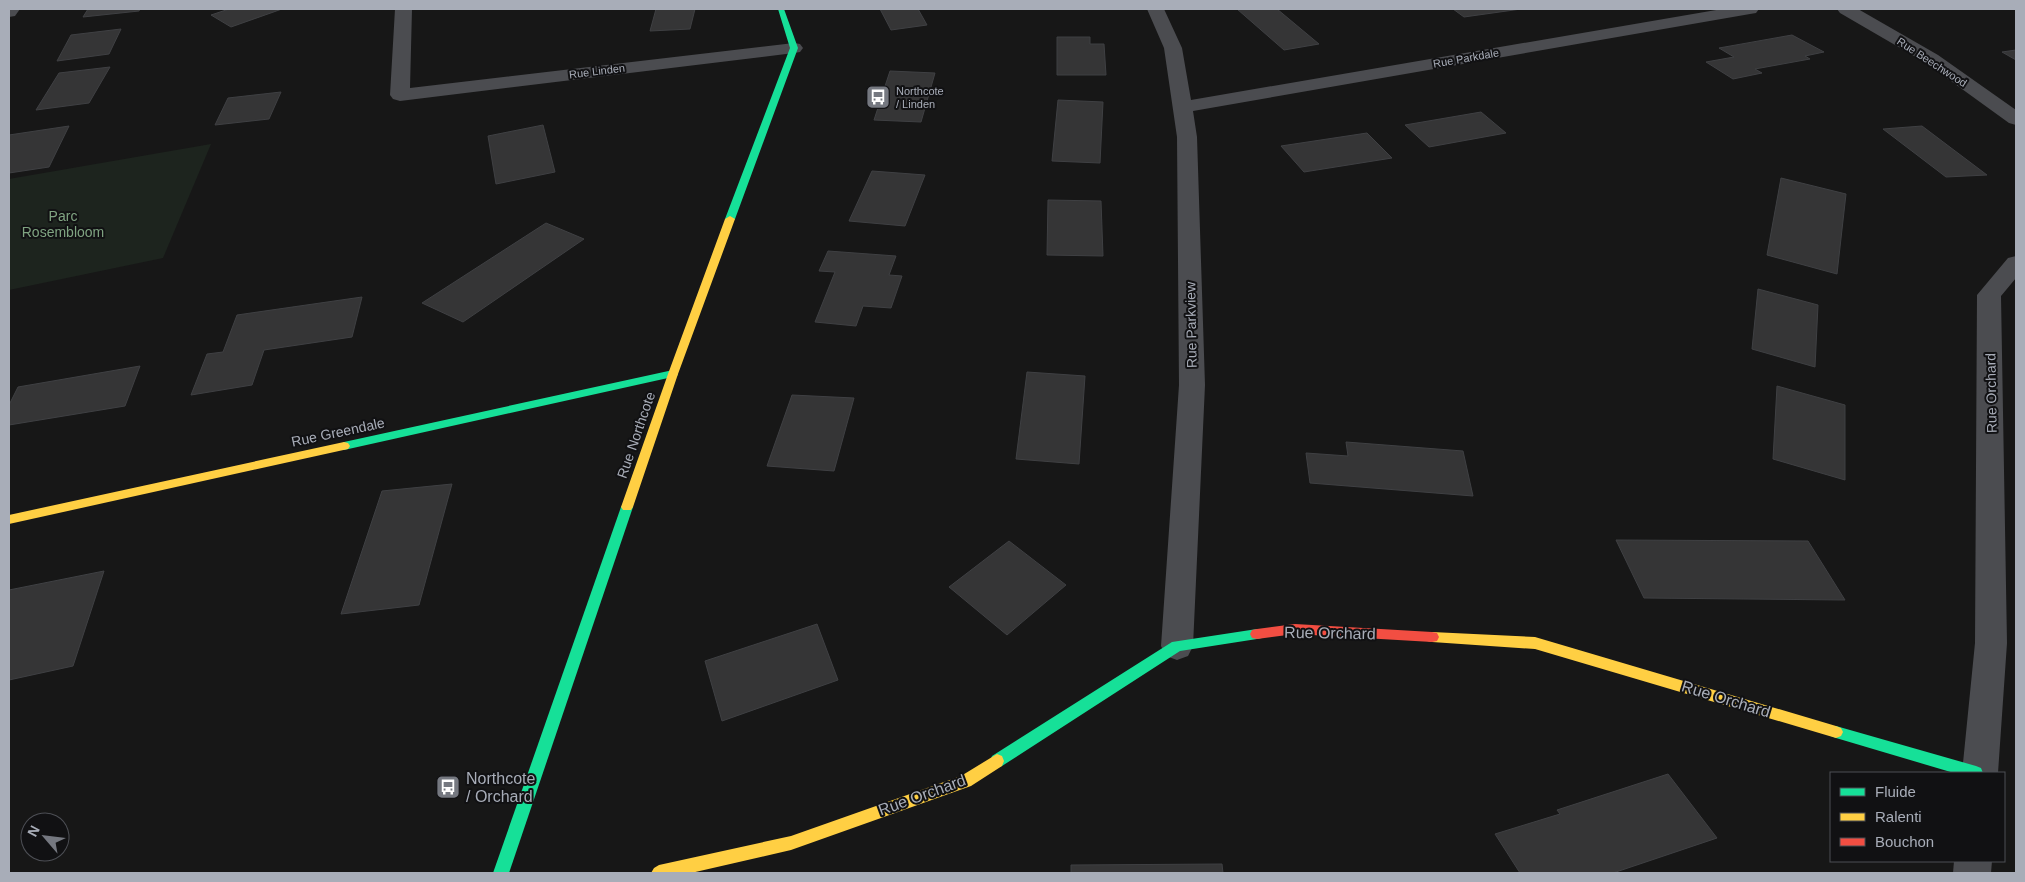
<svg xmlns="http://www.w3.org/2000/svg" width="2025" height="882" font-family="Helvetica,sans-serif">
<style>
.green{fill:#1d241e}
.building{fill:#353536;stroke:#3f4043}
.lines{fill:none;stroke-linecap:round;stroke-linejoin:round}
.street{fill:#4b4c50;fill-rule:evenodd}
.fast{fill:#16e098;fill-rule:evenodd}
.slow{fill:#ffcf43;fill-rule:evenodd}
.jam{fill:#f24e42;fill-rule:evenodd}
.labels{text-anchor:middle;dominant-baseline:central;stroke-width:4;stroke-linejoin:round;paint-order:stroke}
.far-street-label{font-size:11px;fill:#a8adb8;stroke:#111113}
.far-poi-label{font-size:11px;fill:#a8adb8;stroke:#111113;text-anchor:start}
.park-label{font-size:14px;fill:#7fa381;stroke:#111113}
.street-label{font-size:14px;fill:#a8adb8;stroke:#111113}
.near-street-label{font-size:16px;fill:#a8adb8;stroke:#111113}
.near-poi-label{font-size:16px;fill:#a8adb8;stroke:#111113;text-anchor:start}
</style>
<rect width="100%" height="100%" fill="#171717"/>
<!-- green -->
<path class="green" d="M 211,144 L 163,258 L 9,290 L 9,179 Z"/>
<!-- building -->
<g class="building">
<path d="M 88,9 L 140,9 L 139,11 L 83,17 Z"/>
<path d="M 229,9 L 282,9 L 231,27 L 211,15 Z"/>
<path d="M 656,9 L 695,9 L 690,29 L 650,31 Z"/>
<path d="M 880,9 L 918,9 L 927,25 L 891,30 Z"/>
<path d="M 1237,9 L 1277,9 L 1319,44 L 1284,50 Z"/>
<path d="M 1453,9 L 1521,9 L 1464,17 Z"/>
<path d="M 121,29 L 109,54 L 57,61 L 71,35 Z"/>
<path d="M 1792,35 L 1824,52 L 1805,56 L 1810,59 L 1755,69 L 1762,73 L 1733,79 L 1706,62 L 1734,57 L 1719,48 Z"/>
<path d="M 1057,37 L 1090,37 L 1090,44 L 1104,44 L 1106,75 L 1057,75 Z"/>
<path d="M 2016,50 L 2016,60 L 2002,52 Z"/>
<path d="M 110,67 L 89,103 L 36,110 L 59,73 Z"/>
<path d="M 890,71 L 935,73 L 921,122 L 874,120 Z"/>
<path d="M 281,92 L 269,119 L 215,125 L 228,98 Z"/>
<path d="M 1058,100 L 1103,102 L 1100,163 L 1052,161 Z"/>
<path d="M 1481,112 L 1506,133 L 1429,147 L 1405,125 Z"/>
<path d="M 543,125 L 555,172 L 496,184 L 488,136 Z"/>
<path d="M 69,126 L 49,167 L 9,173 L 9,135 Z"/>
<path d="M 1922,126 L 1987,175 L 1946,177 L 1883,129 Z"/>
<path d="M 1367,133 L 1392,158 L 1304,172 L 1281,146 Z"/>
<path d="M 872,171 L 925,175 L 905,226 L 849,221 Z"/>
<path d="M 1781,178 L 1846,194 L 1837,274 L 1767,255 Z"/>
<path d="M 1048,200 L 1101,201 L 1103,256 L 1047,255 Z"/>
<path d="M 546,223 L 584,239 L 463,322 L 422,303 Z"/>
<path d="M 828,251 L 896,256 L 889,275 L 902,276 L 891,308 L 863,306 L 856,326 L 815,322 L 835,272 L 819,271 Z"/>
<path d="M 1758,289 L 1818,305 L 1815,367 L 1752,349 Z"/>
<path d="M 362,297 L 352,337 L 264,350 L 252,385 L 191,395 L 207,354 L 223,352 L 237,315 Z"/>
<path d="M 140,366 L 125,406 L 9,425 L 9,405 L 18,387 Z"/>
<path d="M 1027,372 L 1085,376 L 1079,464 L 1016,459 Z"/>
<path d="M 1777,386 L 1845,405 L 1845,480 L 1773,459 Z"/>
<path d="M 792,395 L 854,398 L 834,471 L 767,466 Z"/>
<path d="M 1346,442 L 1463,451 L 1473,496 L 1310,483 L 1306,453 L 1348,456 Z"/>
<path d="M 452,484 L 419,605 L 341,614 L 382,491 Z"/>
<path d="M 1616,540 L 1808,541 L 1845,600 L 1644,598 Z"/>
<path d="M 1009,541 L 1066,585 L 1007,635 L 949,587 Z"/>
<path d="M 104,571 L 73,666 L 9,680 L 9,590 Z"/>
<path d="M 817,624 L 838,680 L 722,721 L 705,661 Z"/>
<path d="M 1668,774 L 1717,838 L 1613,873 L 1520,873 L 1495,834 L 1560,814 L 1557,810 Z"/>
<path d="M 1222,864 L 1223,873 L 1071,873 L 1071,865 Z"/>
</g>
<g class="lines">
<!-- street -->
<g class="street">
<path d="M 9,9 L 20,9 L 15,16 L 9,17 Z"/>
<path d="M 395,9 L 412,9 L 410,88 L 794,43 L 800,44 L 803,48 L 800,52 L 794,53 L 400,101 L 393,99 L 390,95 Z"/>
<path d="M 1147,9 L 1164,9 L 1182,48 L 1191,100 L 1722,9 L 1759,9 L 1756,13 L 1750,14 L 1193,111 L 1197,137 L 1205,385 L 1193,646 L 1188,656 L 1177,660 L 1166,656 L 1161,646 L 1179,385 L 1177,137 L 1164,48 Z"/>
<path d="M 1837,9 L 1858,9 L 1938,55 L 2016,110 L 2016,125 L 2009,123 L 1926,63 L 1840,13 Z"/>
<path d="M 2016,256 L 2016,278 L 2001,296 L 2007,643 L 1998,773 L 1962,773 L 1975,643 L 1977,295 L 2008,258 Z"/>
<path d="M 1954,861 L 1992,861 L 1991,873 L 1953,873 Z"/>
</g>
<!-- fast -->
<g class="fast">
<path d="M 778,9 L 784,9 L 798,48 L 735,219 L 730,222 L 725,219 L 790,48 Z"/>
<path d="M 673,370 L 677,372 L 678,374 L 677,376 L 344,450 L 338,446 L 344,442 Z"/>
<path d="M 627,503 L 631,504 L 633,507 L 509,873 L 493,873 L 621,507 L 623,504 Z"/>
<path d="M 1257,629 L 1262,630 L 1264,634 L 1262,638 L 1257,639 L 1180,651 L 1002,766 L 997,768 L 992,766 L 990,761 L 992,756 L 1172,642 Z"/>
<path d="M 1836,726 L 1976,766 L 1981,768 L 1983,773 L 1954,773 L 1836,738 L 1831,736 L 1829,732 L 1831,728 Z"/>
</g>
<!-- slow -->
<g class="slow">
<path d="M 730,216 L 735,219 L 678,374 L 633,507 L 631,510 L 623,510 L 621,507 L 668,374 L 725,219 Z"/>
<path d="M 344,442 L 348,443 L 350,446 L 348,449 L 9,524 L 9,515 Z"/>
<path d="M 1432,632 L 1535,637 L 1836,726 L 1841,728 L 1843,732 L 1841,736 L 1836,738 L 1535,649 L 1432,642 L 1427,641 L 1425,637 L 1427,633 Z"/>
<path d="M 997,754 L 1002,756 L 1004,761 L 1002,766 L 971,786 L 791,850 L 691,873 L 651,873 L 654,868 L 659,865 L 791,836 L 961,776 Z"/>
</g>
<!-- jam -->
<path class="jam" d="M 1295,624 L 1432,632 L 1437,633 L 1439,637 L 1437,641 L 1432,642 L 1295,634 L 1257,639 L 1252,638 L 1250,634 L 1252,630 L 1257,629 Z"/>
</g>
<!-- icons -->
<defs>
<g id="bus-square" transform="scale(1.25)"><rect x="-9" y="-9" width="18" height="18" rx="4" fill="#757880" stroke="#111113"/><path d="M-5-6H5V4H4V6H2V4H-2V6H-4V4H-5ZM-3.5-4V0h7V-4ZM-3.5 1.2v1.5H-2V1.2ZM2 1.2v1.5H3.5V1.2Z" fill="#fff"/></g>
</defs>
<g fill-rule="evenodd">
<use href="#bus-square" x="878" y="97"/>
<use href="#bus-square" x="448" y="787"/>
</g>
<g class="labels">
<!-- far-street labels -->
<g class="far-street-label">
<text transform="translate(1466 58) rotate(-10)">Rue Parkdale</text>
<text transform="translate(1932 62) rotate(33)">Rue Beechwood</text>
<text transform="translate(597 71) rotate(-7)">Rue Linden</text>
</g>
<!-- far-poi labels -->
<g class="far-poi-label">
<text x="896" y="91">Northcote<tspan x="896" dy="13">/ Linden</tspan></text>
</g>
<!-- park labels -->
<g class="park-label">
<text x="63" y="216">Parc<tspan x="63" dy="16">Rosembloom</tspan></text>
</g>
<!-- street labels -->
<g class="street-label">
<text transform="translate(1191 325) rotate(-91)">Rue Parkview</text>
<text transform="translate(1991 393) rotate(-91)">Rue Orchard</text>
<text transform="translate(338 432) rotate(-12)">Rue Greendale</text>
<text transform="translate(636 435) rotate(-71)">Rue Northcote</text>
</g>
<!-- near-street labels -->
<g class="near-street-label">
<text transform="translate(1330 633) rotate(1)">Rue Orchard</text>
<text transform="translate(1726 699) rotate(17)">Rue Orchard</text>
<text transform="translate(922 795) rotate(-20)">Rue Orchard</text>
</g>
<!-- near-poi labels -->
<g class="near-poi-label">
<text x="466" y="778">Northcote<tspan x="466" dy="18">/ Orchard</tspan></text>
</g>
</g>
<!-- border -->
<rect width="2025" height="882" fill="none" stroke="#a8adb8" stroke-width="20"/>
<!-- legend -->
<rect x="1830" y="772" width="175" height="90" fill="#111113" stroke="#4d4f55"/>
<rect x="1840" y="788" width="25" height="8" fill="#16e098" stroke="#4d4f55"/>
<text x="1875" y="797" font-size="15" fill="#a8adb8">Fluide</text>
<rect x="1840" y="813" width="25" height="8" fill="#ffcf43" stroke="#4d4f55"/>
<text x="1875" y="822" font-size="15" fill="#a8adb8">Ralenti</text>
<rect x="1840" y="838" width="25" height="8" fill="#f24e42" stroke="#4d4f55"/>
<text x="1875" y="847" font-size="15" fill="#a8adb8">Bouchon</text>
<!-- north arrow -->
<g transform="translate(45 837) rotate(298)"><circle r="24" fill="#111113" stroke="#4d4f55"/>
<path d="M0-4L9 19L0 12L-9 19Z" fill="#757880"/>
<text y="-8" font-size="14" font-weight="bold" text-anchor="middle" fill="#a8adb8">N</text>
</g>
</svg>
